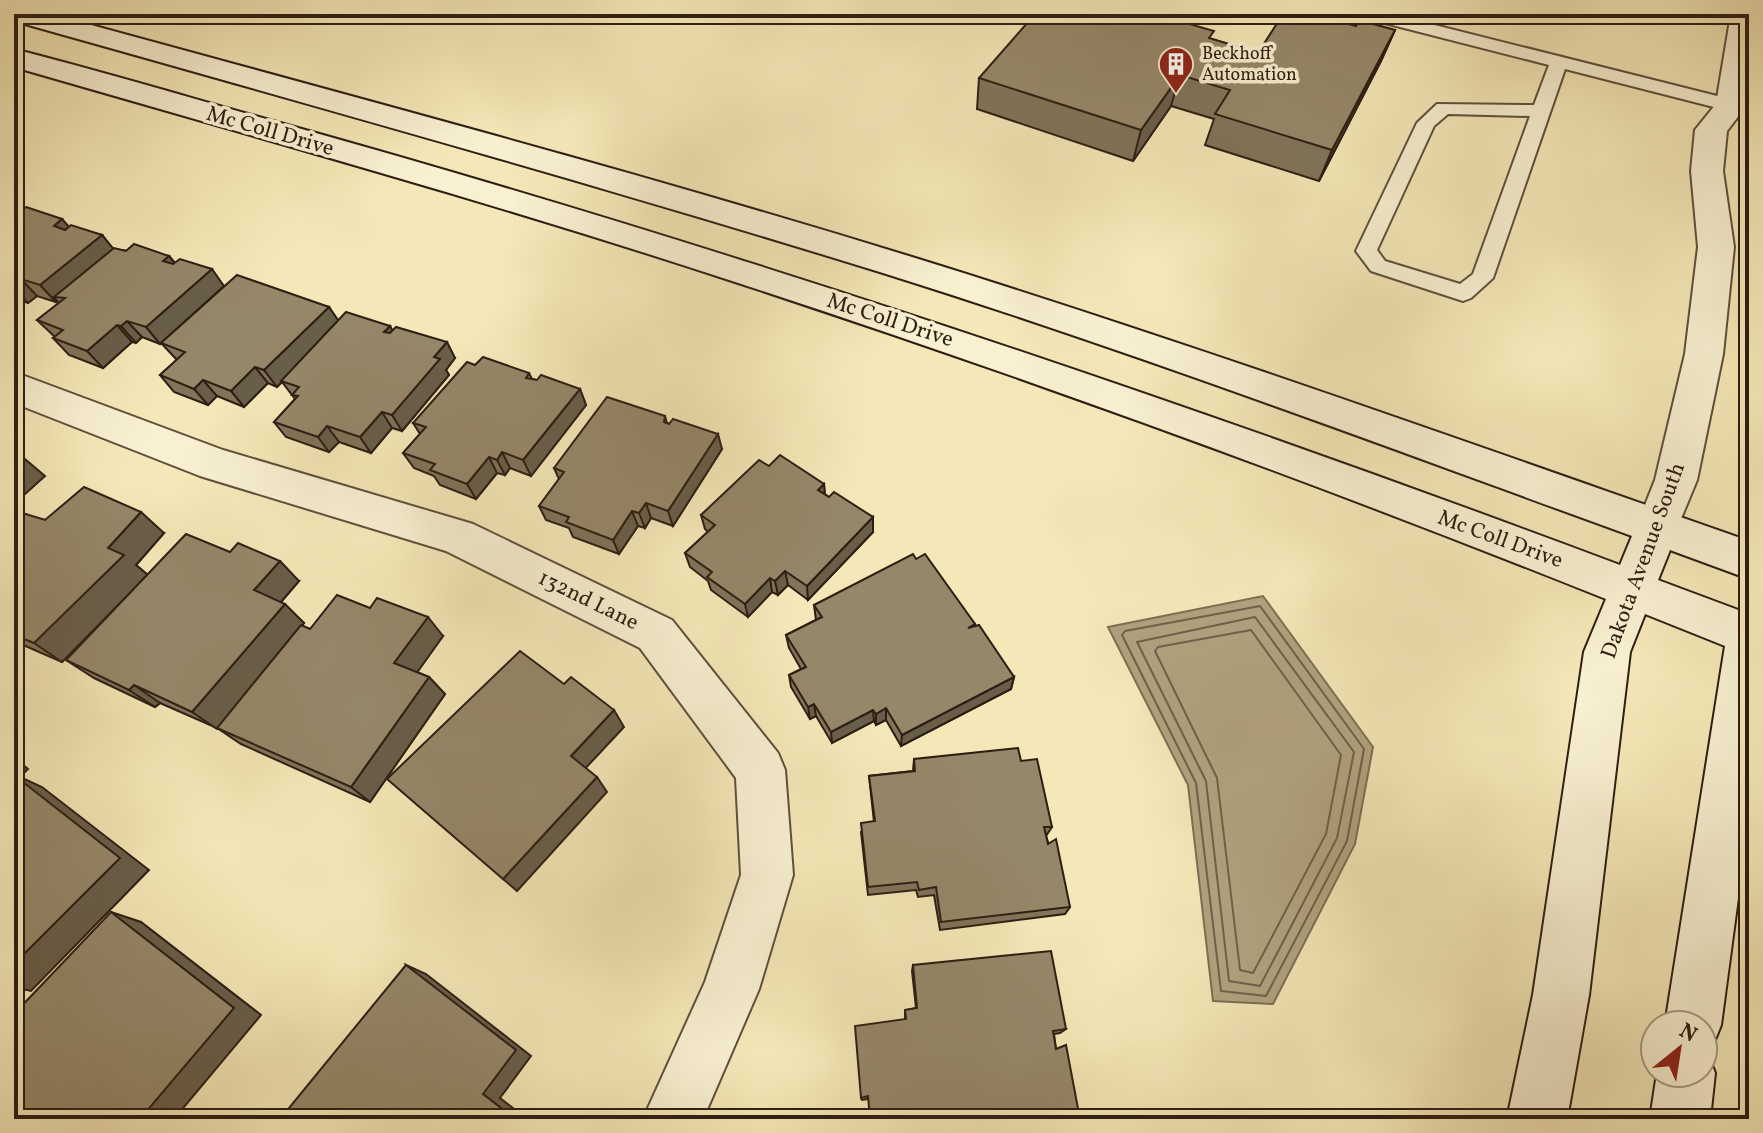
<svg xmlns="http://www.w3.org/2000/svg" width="1763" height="1133" font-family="Vollkorn,serif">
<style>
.water{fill:#b1a380;stroke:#7c6e54;stroke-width:2}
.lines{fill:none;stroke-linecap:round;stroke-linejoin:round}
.shore{stroke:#6f604a;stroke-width:2}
.service-casing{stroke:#5f503c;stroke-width:4}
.minor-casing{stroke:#5f503c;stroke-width:4}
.secondary-casing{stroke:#2d1e13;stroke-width:4}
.service{fill:#f8f0d1;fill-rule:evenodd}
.minor{fill:#f8f0d1;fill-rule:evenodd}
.secondary{fill:#f8f0d1;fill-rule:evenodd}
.wall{fill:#80745a;stroke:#2d1e13;stroke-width:2}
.shaded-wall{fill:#685e4a;stroke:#2d1e13;stroke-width:2}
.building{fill:#958769;stroke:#2d1e13;stroke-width:2}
.labels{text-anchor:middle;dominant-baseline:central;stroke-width:7;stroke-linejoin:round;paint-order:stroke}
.far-poi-label{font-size:18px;fill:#2d1e13;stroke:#f8f0d1;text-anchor:start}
.street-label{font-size:22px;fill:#2d1e13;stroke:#f8f0d1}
</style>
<rect width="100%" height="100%" fill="#f5e8b8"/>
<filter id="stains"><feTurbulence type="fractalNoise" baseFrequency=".0025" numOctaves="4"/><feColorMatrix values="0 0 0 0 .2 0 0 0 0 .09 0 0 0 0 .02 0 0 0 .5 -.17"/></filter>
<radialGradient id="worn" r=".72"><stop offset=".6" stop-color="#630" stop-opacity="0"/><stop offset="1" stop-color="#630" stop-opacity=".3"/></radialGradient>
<!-- water -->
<path class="water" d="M 1263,596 L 1373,747 L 1355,844 L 1273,1004 L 1213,1001 L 1188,785 L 1108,627 Z"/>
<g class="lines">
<!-- shore -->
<g class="shore">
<path d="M 1260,606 L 1364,749 L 1347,841 L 1266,996 L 1221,991 L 1196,783 L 1122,635 L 1125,631 Z"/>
<path d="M 1255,617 L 1354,752 L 1337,838 L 1260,986 L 1229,981 L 1206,781 L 1137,642 Z"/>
<path d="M 1251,630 L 1341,755 L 1326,834 L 1253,973 L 1240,970 L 1217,778 L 1155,651 L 1158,647 Z"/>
</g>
<!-- service casing -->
<g class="service-casing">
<path id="service" d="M 1363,14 L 1391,14 L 1749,104 L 1749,116 L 1565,69 L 1493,278 L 1471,298 L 1463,301 L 1371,271 L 1356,251 L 1417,123 L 1437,104 L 1534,105 L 1549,65 L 1365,18 ZM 1448,114 L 1530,116 L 1473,274 L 1460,284 L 1385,261 L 1377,250 L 1434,126 Z"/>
</g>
<!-- minor casing -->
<g class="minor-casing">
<g id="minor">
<path d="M 1731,14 L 1749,14 L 1747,105 L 1727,131 L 1723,171 L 1734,247 L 1723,354 L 1697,480 L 1673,538 L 1658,543 L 1643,538 L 1637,525 L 1655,480 L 1685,354 L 1698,247 L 1691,171 L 1695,130 L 1716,104 Z"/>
<path d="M 14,372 L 223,450 L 473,524 L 672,620 L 778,753 L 785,770 L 793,875 L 759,989 L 703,1119 L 643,1119 L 705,982 L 741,875 L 736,778 L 640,648 L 446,551 L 200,476 L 14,403 Z"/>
</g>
</g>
<!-- secondary casing -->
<g class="secondary-casing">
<g id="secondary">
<path d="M 14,14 L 51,14 C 339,93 627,169 912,257 C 1193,344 1474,445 1749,541 L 1749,579 L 1670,550 L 1658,580 L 1749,614 L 1749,816 L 1721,1025 L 1713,1045 L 1703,1049 L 1703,1025 L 1665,1025 L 1725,646 L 1645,614 L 1630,652 L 1589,995 L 1567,1119 L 1507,1119 L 1533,995 L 1584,652 L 1606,599 C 1316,483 1023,376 726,279 C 491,202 252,136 14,67 L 14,49 C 104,72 194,99 284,124 C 736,250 1180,400 1620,565 L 1632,536 C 1384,446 1135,352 883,273 C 595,184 305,103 14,21 Z"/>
<path d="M 1703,1051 L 1707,1052 L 1715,1073 L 1710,1119 L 1650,1119 L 1657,1073 L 1703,1073 Z"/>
</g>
</g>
<!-- service -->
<use href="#service" class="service"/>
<!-- minor -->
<use href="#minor" class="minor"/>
<!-- secondary -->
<use href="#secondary" class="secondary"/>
</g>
<!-- wall -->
<g class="wall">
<path d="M 1356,26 L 1395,30 L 1381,61 L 1319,181 L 1205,145 L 1214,119 L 1171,106 L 1133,161 L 977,109 L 979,78 L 1212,39 L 1258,53 Z"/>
<path d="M 14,217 L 69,227 L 102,235 L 113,249 L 169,256 L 175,263 L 224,286 L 329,307 L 338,321 L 390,326 L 392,331 L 455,358 L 446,370 L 449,375 L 402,431 L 392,428 L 371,453 L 339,442 L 329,452 L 286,437 L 274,422 L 295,399 L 282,382 L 277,387 L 268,383 L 244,407 L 217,396 L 208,405 L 174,392 L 160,375 L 177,360 L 161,343 L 160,344 L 142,337 L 136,343 L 132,342 L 103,368 L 69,355 L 53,338 L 55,337 L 37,320 L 59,303 L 57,301 L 56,302 L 37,296 L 28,303 L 22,301 L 14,308 Z"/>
<path d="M 529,373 L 532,379 L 580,389 L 586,405 L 531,476 L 510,468 L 505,475 L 497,473 L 476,499 L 440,485 L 434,476 L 414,468 L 403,453 L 420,434 L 413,423 Z"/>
<path d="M 665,416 L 667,423 L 722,449 L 673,526 L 651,518 L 645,528 L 638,526 L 619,554 L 573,537 L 569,528 L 546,520 L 539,506 L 559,479 L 554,468 Z"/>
<path d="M 769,466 L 824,484 L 825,494 L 873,532 L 808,600 L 788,585 L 778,595 L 772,592 L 748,617 L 711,590 L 708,581 L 690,567 L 685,553 L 708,532 L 705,529 L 701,515 Z"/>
<path d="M 14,510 L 18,513 L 45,520 L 164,533 L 136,565 L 148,575 L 299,581 L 281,602 L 304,623 L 302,626 L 310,629 L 443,636 L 417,672 L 429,677 L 445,694 L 370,802 L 241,744 L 217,728 L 160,703 L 155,707 L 94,678 L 66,660 L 120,604 L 62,662 L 14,641 Z"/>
<path d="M 916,559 L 975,624 L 975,626 L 1014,677 L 1011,689 L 901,746 L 886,720 L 876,725 L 874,721 L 832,743 L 816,716 L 810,719 L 791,687 L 789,675 L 801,669 L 789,648 L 786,635 L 816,620 L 814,605 Z"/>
<path d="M 914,759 L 1021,761 L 1052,827 L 1046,836 L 1070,907 L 1065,914 L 940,930 L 934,895 L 918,897 L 916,890 L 868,895 L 861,832 L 874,822 L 869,776 L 913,771 Z"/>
<path d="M 913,965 L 1066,1029 L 1060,1033 L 1054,1034 L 1056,1049 L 1080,1119 L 868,1099 L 862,1100 L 861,1098 L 905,1020 L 905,1010 L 916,1008 L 912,971 Z"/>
</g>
<!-- shaded-wall -->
<g class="shaded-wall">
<path d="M 1395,30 L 1381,61 L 1319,181 L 1332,150 Z"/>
<path d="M 1180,75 L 1171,106 L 1133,161 L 1141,130 Z"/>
<path d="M 62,219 L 77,236 L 54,226 Z"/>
<path d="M 102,235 L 116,252 L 54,297 L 57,301 L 56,302 L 40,285 Z"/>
<path d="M 169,256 L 182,272 L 163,261 Z"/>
<path d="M 212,269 L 224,286 L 160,344 L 146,327 Z"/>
<path d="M 21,279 L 37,296 L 28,303 L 14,289 L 14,285 Z"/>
<path d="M 14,293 L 22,301 L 14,308 Z"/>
<path d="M 329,307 L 340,323 L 277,387 L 264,370 Z"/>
<path d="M 127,321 L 142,337 L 136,343 L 121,326 Z"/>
<path d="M 117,325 L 132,342 L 103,368 L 87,351 Z"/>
<path d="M 390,326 L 399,342 L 384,332 Z"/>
<path d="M 447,342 L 455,358 L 446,370 L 449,375 L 402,431 L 392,415 L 434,357 Z"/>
<path d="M 255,367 L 268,383 L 244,407 L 231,391 Z"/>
<path d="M 203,380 L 217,396 L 208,405 L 194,389 Z"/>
<path d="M 580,389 L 586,405 L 531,476 L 523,460 Z"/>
<path d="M 382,412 L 392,428 L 371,453 L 360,437 Z"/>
<path d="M 327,426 L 339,442 L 329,452 L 318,437 Z"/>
<path d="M 718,434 L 722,449 L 673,526 L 668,511 Z"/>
<path d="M 502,452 L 510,468 L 505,475 L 497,460 Z"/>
<path d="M 19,454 L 45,476 L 14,504 L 14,458 Z"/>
<path d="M 489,457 L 497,473 L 476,499 L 467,484 Z"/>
<path d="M 824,484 L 825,499 L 818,490 Z"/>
<path d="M 646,503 L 651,518 L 645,528 L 639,513 Z"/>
<path d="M 632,511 L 638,526 L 619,554 L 613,540 Z"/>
<path d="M 141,512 L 164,533 L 136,565 L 148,575 L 62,662 L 34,643 L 108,548 Z"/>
<path d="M 873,517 L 873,532 L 808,600 L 807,586 Z"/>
<path d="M 280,561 L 299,581 L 274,610 L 254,590 Z"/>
<path d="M 785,571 L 788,585 L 778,595 L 775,581 Z"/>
<path d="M 770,578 L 772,592 L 748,617 L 745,604 Z"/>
<path d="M 285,604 L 304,623 L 217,729 L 192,712 Z"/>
<path d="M 428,617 L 443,636 L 411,681 L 394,663 Z"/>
<path d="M 429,677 L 445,694 L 370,802 L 351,787 Z"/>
<path d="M 1014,677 L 1011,689 L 901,746 L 902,735 Z"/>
<path d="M 134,685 L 160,703 L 155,707 L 129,690 Z"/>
<path d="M 814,704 L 816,716 L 810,719 L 808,707 Z"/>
<path d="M 886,708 L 886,720 L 876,725 L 876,714 Z"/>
<path d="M 614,710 L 624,727 L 582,772 L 571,756 Z"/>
<path d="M 873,710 L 874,721 L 832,743 L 831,732 Z"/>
<path d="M 14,757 L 28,769 L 20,777 L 42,787 L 149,870 L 31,991 L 14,987 Z"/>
<path d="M 597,777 L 607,792 L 517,891 L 503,879 Z"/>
<path d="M 111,912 L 141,922 L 261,1015 L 174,1119 L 140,1119 Z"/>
<path d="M 406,965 L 426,974 L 531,1056 L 500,1098 L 527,1119 L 515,1119 L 483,1094 Z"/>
</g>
<!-- building -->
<g class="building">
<path d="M 1035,14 L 1155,14 L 1214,31 L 1209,38 L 1258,53 L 1283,14 L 1312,14 L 1356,26 L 1359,20 L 1395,30 L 1332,150 L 1215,114 L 1230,90 L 1180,75 L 1141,130 L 979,78 Z"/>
<path d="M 26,207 L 62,219 L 54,226 L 65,230 L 71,225 L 102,235 L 40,285 L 21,279 L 14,285 L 14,217 Z"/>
<path d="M 134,244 L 169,256 L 163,261 L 173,264 L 180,259 L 212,269 L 146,327 L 127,321 L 121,326 L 117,325 L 87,351 L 53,338 L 63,330 L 37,320 L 65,298 L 54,297 L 114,248 L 126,251 Z"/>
<path d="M 237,275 L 329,307 L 264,370 L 255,367 L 231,391 L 203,380 L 194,389 L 160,375 L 185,352 L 161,343 Z"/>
<path d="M 346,312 L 390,326 L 384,332 L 390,333 L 396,327 L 447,342 L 434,357 L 440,359 L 392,415 L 382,412 L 360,437 L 327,426 L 318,437 L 274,422 L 298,396 L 292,395 L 299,387 L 281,381 Z"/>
<path d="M 483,357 L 529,373 L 526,378 L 537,380 L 541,375 L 580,389 L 523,460 L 502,452 L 497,460 L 489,457 L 467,484 L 430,470 L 435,464 L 403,453 L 426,427 L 413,423 L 467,362 L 475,365 Z"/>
<path d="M 607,397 L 665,416 L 664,422 L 669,424 L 673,419 L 718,434 L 668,511 L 646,503 L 639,513 L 632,511 L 613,540 L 566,522 L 569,517 L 539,506 L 564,472 L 554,468 Z"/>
<path d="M 780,455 L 824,484 L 818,490 L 829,497 L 834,492 L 873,517 L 807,586 L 785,571 L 775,581 L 770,578 L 745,604 L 707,577 L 712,572 L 685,553 L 715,525 L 701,515 L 759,460 L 769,466 Z"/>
<path d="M 84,487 L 141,512 L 108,548 L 124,555 L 34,643 L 14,635 L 14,517 L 19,512 L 45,520 Z"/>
<path d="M 186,534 L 230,552 L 238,543 L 280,561 L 254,590 L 285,604 L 192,712 L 134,685 L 129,690 L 66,660 Z"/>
<path d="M 913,554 L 916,559 L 925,554 L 975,624 L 968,628 L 979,625 L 1014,677 L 902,735 L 886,708 L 876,714 L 873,710 L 831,732 L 814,704 L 808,707 L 789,675 L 806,667 L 786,635 L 822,617 L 814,605 Z"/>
<path d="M 337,595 L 370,608 L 377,598 L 428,617 L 394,663 L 429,677 L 351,787 L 217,728 L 301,625 L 310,629 Z"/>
<path d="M 520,651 L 564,684 L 571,677 L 614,710 L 571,756 L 597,777 L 503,879 L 387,779 Z"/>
<path d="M 1018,748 L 1021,761 L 1037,759 L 1052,827 L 1044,827 L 1048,844 L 1056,839 L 1070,907 L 941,922 L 936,887 L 919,890 L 917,882 L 868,887 L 861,823 L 875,821 L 869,776 L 915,771 L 914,759 Z"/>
<path d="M 14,775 L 120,858 L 14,964 Z"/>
<path d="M 111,912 L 234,1008 L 140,1119 L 14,1119 L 14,1014 Z"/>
<path d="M 1051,951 L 1066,1029 L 1053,1031 L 1056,1049 L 1066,1045 L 1080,1119 L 870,1119 L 868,1096 L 861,1098 L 855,1026 L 906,1019 L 905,1010 L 917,1008 L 913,965 Z"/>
<path d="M 406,965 L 516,1050 L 483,1094 L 515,1119 L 280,1119 Z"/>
</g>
<!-- icons -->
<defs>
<g id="building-pin" transform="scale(1.8)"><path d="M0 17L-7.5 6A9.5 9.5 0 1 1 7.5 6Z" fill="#8f2418" stroke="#f8f0d1"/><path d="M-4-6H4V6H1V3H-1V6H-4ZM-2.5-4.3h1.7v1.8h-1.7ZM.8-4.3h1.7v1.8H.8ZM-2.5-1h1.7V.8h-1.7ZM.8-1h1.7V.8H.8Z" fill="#fff"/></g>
</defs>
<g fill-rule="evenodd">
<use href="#building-pin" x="1176" y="64"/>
</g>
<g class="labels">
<!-- far-poi labels -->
<g class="far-poi-label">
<text x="1202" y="54">Beckhoff<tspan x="1202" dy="21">Automation</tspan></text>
</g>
<!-- street labels -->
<g class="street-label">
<text transform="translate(270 132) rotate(16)">Mc Coll Drive</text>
<text transform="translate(890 321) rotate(18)">Mc Coll Drive</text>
<text transform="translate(1500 540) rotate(20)">Mc Coll Drive</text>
<text transform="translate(1644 561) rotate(-70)">Dakota Avenue South</text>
<text transform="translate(588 601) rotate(26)">132nd Lane</text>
</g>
</g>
<!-- margin -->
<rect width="1763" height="1133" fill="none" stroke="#f5e8b8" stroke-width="48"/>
<rect x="16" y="16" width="1731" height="1101" fill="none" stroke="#2d1e13" stroke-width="4"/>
<rect x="24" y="24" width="1715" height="1085" fill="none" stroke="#2d1e13" stroke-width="2"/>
<!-- north arrow -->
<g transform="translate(1679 1049) rotate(30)"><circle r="38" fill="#f8f0d1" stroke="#a79c85" stroke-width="2"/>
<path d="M0-6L14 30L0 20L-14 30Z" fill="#8f2418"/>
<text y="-12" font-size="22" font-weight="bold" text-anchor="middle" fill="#2d1e13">N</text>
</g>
<rect width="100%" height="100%" filter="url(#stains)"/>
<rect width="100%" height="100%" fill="url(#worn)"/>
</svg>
